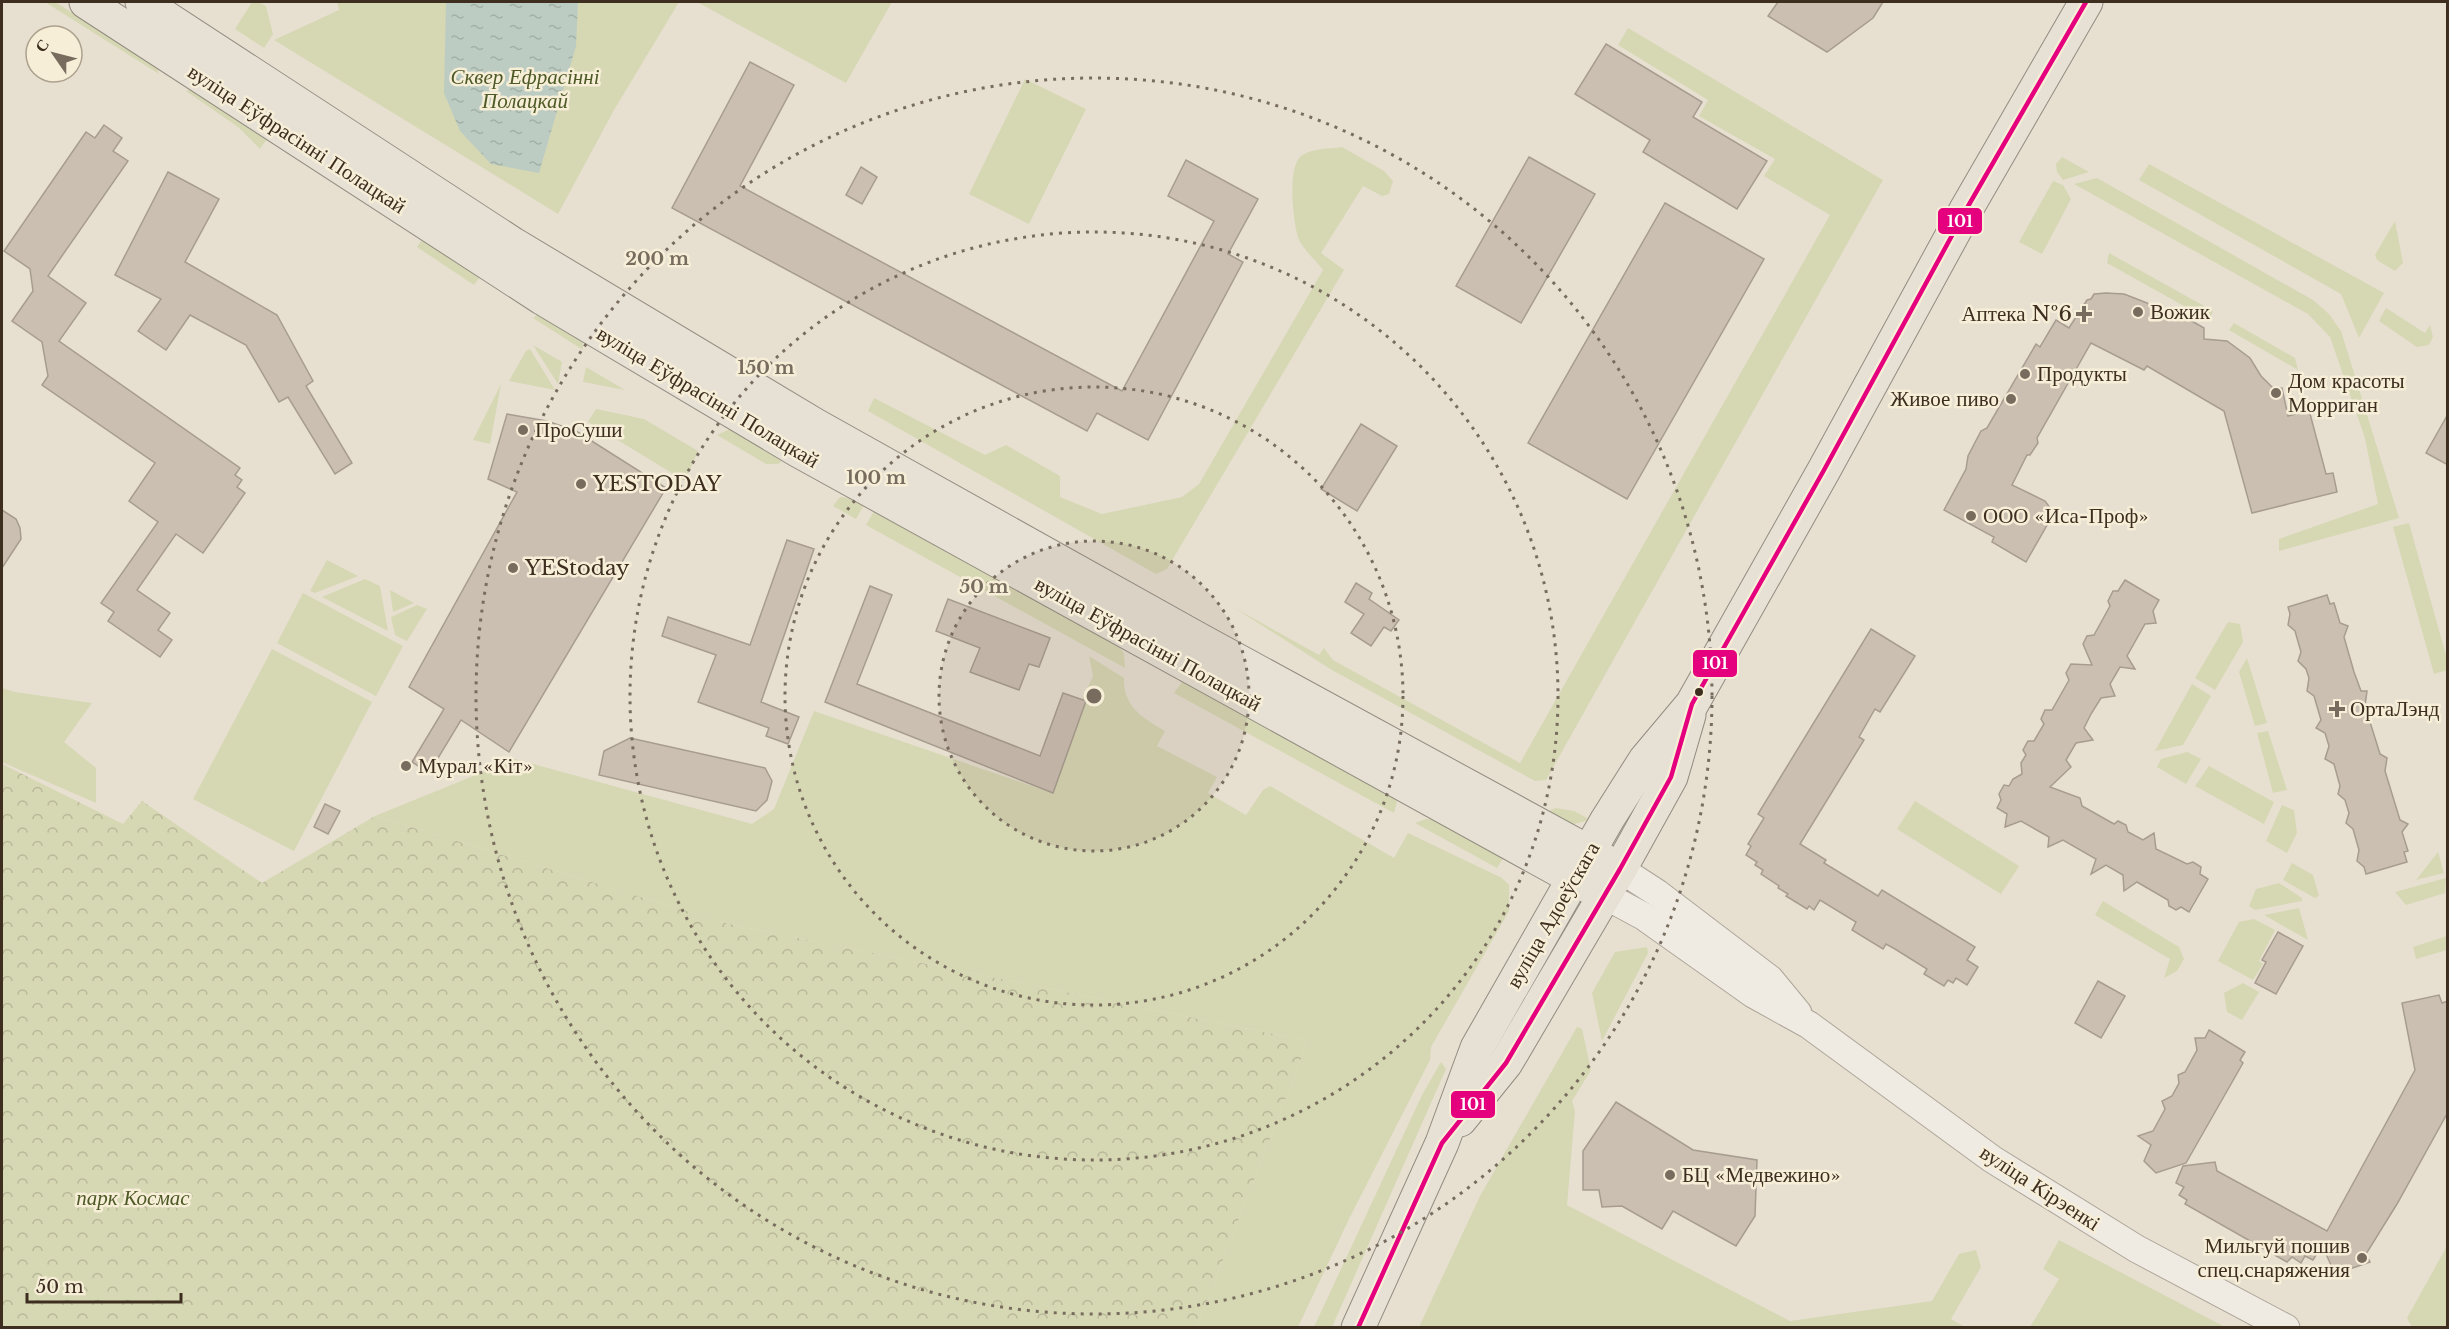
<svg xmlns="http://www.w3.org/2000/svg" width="2449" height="1329" font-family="'Libre Baskerville',serif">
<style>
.green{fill:#d6d7b3}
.forest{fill:url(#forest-crowns)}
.water{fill:url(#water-ripples)}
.building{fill:#cbbfb2;stroke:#a89c90;stroke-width:1.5}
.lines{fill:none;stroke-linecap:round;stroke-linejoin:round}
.minor-casing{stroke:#ada599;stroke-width:29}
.major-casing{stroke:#928b80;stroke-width:35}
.minor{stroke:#efebe3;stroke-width:27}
.major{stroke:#e6e1d4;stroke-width:33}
.bus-1-casing{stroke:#f7eed8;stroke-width:9}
.bus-1{stroke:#e5007d;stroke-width:4.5}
.ring{fill:none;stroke:#786c5e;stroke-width:3;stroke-dasharray:3 6}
.poi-dot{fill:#786c5e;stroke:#f7eed8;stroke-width:2}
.bus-dot{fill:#3d2e20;stroke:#f7eed8;stroke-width:2}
.labels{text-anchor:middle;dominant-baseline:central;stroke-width:5;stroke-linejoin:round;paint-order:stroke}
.park-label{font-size:21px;font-style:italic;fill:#4d5a26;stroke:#f7eed8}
.street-label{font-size:21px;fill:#3d2e20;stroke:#f7eed8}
.poi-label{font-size:21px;fill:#3d2e20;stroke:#f7eed8;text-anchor:start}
.centre{fill:#786c5e;stroke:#f7eed8;stroke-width:3}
.ring-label{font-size:18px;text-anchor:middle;font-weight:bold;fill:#786c5e;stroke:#f7eed8;stroke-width:5;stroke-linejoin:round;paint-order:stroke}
.line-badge{stroke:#f7eed8;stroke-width:2}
.badge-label{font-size:16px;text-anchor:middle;font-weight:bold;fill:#fff}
</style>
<defs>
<pattern id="forest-crowns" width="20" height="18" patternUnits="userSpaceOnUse" patternTransform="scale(1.5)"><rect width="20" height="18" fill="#d6d7b3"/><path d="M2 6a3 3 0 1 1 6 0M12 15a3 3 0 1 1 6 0" fill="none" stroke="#b9b99a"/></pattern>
<pattern id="water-ripples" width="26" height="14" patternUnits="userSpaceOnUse" patternTransform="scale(1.5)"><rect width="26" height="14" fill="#bcccc2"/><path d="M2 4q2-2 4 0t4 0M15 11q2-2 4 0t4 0" fill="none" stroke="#a2b0a6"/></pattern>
</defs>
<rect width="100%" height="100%" fill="#e7e0d1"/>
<!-- green -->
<g class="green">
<path d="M 45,2 L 55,2 L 156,65 L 159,74 Z"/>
<path d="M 252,2 L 258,2 L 266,6 L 273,34 L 264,48 L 235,29 Z"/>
<path d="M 337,2 L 679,2 L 614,110 L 558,214 L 274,40 L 339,10 Z"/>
<path d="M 697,2 L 892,2 L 846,83 Z"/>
<path d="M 1628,28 L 1883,180 L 1546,780 L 1535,781 L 1332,670 L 1233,607 L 1319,655 L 1324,648 L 1333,660 L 1520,763 L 1830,215 L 1764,176 L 1775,159 L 1699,116 L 1708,100 L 1618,45 Z"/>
<path d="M 1025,79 L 1086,109 L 1029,224 L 969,194 Z"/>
<path d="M 190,89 L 267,139 L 260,149 L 238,127 L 186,91 Z"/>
<path d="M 1342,147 L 1384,171 L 1393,181 L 1389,194 L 1382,196 L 1363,186 L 1321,253 L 1344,270 L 1167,569 L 1156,574 L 868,411 L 874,398 L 985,455 L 1006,445 L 1060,476 L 1060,497 L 1102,514 L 1182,497 L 1199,484 L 1323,270 C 1316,260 1302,249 1298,237 C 1293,221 1287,167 1301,156 C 1311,148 1330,149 1342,147 Z"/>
<path d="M 2062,157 L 2089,172 L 2063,180 L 2057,172 L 2056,164 Z"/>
<path d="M 2149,164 L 2384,293 L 2359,338 L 2341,294 L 2139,180 Z"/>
<path d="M 2097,178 L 2313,300 L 2329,314 L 2341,331 L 2399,518 L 2279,551 L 2279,539 L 2378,504 L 2365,438 L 2330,337 L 2308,314 L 2074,184 Z"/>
<path d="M 2053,181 L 2063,185 L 2071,199 L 2042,254 L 2019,242 Z"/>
<path d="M 2395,221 L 2403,263 L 2395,271 L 2377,260 L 2375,255 Z"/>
<path d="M 424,236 L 483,273 L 474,285 L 417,247 Z"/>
<path d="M 2109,253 L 2213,311 L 2209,320 L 2107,263 Z"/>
<path d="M 2386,308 L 2425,333 L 2430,325 L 2433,337 L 2429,345 L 2417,347 L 2379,321 Z"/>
<path d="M 544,310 L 582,331 L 583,350 L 533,318 Z"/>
<path d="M 2234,323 L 2295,358 L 2298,370 L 2229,330 Z"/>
<path d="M 533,345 L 562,362 L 558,384 Z"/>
<path d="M 530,349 L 555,390 L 509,381 L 526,351 Z"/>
<path d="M 586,367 L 625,390 L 583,382 Z"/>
<path d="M 501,384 L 490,444 L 473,440 Z"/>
<path d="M 596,409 L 644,419 L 698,451 L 685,481 L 588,422 Z"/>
<path d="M 736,426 L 785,459 L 778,464 L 766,464 L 717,435 Z"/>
<path d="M 840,497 L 852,498 L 864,505 L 856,519 L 833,506 Z"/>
<path d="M 874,511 L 1118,646 L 1124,653 L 1125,668 L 866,525 Z"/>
<path d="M 2409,523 L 2447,659 L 2447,670 L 2434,674 L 2393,527 Z"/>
<path d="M 327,560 L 358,576 L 315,593 L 310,591 Z"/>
<path d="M 365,579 L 380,586 L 388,631 L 322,597 Z"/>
<path d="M 390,590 L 414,603 L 393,612 Z"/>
<path d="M 303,593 L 403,646 L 376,696 L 277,643 Z"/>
<path d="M 417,605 L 427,609 L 407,641 L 395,635 L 391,617 Z"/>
<path d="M 2228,622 L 2240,624 L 2243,642 L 2215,690 L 2195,678 Z"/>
<path d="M 272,649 L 372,702 L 294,851 L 193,799 Z"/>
<path d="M 1089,656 L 1124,678 C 1123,706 1142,718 1165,731 L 1157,746 L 1217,777 L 1208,793 L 1246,815 L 1263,790 L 1270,786 L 1394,858 L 1408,833 L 1502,878 L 1509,885 L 1509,911 L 1431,1047 L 1430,1060 L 1350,1217 L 1298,1327 L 1197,1327 L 1308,1041 L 729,924 L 375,816 L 515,759 L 752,824 L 774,809 L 814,711 L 1052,793 L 1085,703 L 1082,700 L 1093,676 Z"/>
<path d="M 2247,658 L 2267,723 L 2255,726 L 2239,672 Z"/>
<path d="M 1182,682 L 1392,795 L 1397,802 L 1394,813 L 1174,693 Z"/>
<path d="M 2192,684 L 2211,696 L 2183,745 L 2155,751 Z"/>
<path d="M 2,688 L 15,692 L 92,703 L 64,742 L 96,768 L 96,803 L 2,762 Z"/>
<path d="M 2268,731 L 2287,790 L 2273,793 L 2257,733 Z"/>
<path d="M 2187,752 L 2201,759 L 2186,784 L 2157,767 L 2161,759 Z"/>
<path d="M 2209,766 L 2274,802 L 2264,824 L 2195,786 Z"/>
<path d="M 1915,801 L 2019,866 L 2001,894 L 1897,829 Z"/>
<path d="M 2282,805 L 2294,810 L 2297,833 L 2287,853 L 2266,841 Z"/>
<path d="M 1556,808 L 1574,811 L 1589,819 C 1573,828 1558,823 1542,817 L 1548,811 Z"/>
<path d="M 1426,819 L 1443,820 L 1505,855 L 1497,868 L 1415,823 Z"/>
<path d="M 2438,852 L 2444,873 L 2416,880 Z"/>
<path d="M 2292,863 L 2313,875 L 2319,896 L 2315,898 L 2283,880 Z"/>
<path d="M 2446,878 L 2445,893 L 2406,905 L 2395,892 Z"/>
<path d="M 2279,883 L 2302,898 L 2302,901 L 2255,910 L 2249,906 L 2256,889 Z"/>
<path d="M 2103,901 L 2179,947 L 2184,959 L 2177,971 L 2164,978 L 2170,959 L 2095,915 Z"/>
<path d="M 2299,908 L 2308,940 L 2264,915 Z"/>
<path d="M 2254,919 L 2275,930 L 2259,961 L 2263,964 L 2253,980 L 2218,961 L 2239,922 Z"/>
<path d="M 2447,936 L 2447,950 L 2416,959 L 2413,947 Z"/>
<path d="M 1647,947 L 1648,953 L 1602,1041 L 1592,993 L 1615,952 Z"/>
<path d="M 2243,983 L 2259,992 L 2242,1020 L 2227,1012 L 2224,993 Z"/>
<path d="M 1577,1027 L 1582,1029 L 1591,1070 L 1572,1101 L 1575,1111 L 1567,1205 L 1790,1321 L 1932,1301 L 1959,1254 L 1976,1250 L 1981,1267 L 1951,1319 L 1965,1327 L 1419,1327 L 1480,1196 Z"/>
<path d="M 1441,1062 L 1446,1069 L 1332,1327 L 1314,1327 L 1422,1095 Z"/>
<path d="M 2059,1240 L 2225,1327 L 2030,1327 L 2059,1279 L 2043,1269 Z"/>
<path d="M 2447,1246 L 2447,1327 L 2412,1327 L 2407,1318 Z"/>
</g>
<!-- forest -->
<path class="forest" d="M 2,764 L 123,824 L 142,801 L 262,883 L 375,816 L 729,924 L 1308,1041 L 1197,1327 L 2,1327 Z"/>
<!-- water -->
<path class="water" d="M 446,2 L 578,2 L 576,46 L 539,173 L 491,164 L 460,131 L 444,93 Z"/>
<!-- building -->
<g class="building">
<path d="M 1778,2 L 1883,2 L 1873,18 L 1827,52 L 1768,16 Z"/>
<path d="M 1606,44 L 1702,102 L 1693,117 L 1767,161 L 1737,209 L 1643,152 L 1650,140 L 1575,94 Z"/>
<path d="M 750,62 L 794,85 L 740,186 L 1122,391 L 1214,221 L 1168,196 L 1186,160 L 1258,199 L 1228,254 L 1243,262 L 1148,440 L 1097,413 L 1087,431 L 672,208 Z"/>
<path d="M 104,125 L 122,138 L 113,151 L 128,161 L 48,276 L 86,303 L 59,341 L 240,468 L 235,475 L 242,480 L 237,487 L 245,493 L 203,553 L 176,534 L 137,590 L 170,613 L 158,630 L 172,640 L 160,657 L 108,621 L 114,612 L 101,603 L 158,522 L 129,501 L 155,463 L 42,385 L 48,376 L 42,342 L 12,321 L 33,291 L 30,269 L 4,251 L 86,132 L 95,138 Z"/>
<path d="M 1529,157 L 1595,194 L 1521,323 L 1456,286 Z"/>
<path d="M 861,167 L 877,177 L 862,204 L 846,195 Z"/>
<path d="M 168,172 L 219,199 L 185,262 L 277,315 L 313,381 L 306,386 L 352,463 L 335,474 L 288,397 L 279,402 L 246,345 L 190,315 L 166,350 L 138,331 L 161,299 L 115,275 Z"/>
<path d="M 1665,203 L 1764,259 L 1627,499 L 1528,443 Z"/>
<path d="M 2106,293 L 2124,294 L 2147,303 L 2164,316 L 2176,314 L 2190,320 L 2204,328 L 2204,339 L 2227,341 L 2250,358 L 2261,376 L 2274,389 L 2282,388 L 2288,416 L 2309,410 L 2326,474 L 2333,473 L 2337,492 L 2252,513 L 2224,411 L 2147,366 L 2144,370 L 2091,343 L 2037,438 L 2038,443 L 2030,455 L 2027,455 L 2012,485 L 2045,501 L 2054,513 L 2026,562 L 1992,542 L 1994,537 L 1944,510 L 1966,469 L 1968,456 L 1981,431 L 1987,428 L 2036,344 L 2040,347 L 2056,320 L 2069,328 L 2087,300 L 2091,299 L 2094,294 Z"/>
<path d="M 507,414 L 547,421 L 576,431 L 666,488 L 509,752 L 461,720 L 429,773 L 412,762 L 444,709 L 409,687 L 517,492 L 488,479 Z"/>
<path d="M 2448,414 L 2448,465 L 2426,453 Z"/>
<path d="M 1361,424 L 1397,446 L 1357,511 L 1321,489 Z"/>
<path d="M 2,510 L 16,519 L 20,528 L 21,539 L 2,568 Z"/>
<path d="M 787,540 L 814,549 L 761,702 L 799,717 L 788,744 L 766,736 L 769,728 L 698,702 L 716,655 L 662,636 L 668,617 L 750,645 Z"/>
<path d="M 2125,580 L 2159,600 L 2153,611 L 2156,623 L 2145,624 L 2127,656 L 2135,669 L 2120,667 L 2110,684 L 2115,696 L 2101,698 L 2091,714 L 2084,728 L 2093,740 L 2076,743 L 2066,760 L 2071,767 L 2050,787 L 2080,798 L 2082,806 L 2114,824 L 2118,821 L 2126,825 L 2128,832 L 2143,840 L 2154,833 L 2156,849 L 2187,864 L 2193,862 L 2201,867 L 2200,874 L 2208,879 L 2189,912 L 2181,907 L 2176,910 L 2169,906 L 2168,900 L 2137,882 L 2124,891 L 2123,875 L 2106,865 L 2091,874 L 2096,859 L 2063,840 L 2048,847 L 2049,837 L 2021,821 L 2005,827 L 2007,814 L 1997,808 L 2001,800 L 1999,794 L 2004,785 L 2009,786 L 2013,779 L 2022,774 L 2021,763 L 2026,755 L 2023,750 L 2028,741 L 2034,741 L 2044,724 L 2041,719 L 2045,710 L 2052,710 L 2069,680 L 2066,673 L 2071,664 L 2092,665 L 2083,644 L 2087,636 L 2094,635 L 2110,606 L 2108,601 L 2113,591 L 2118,591 Z"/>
<path d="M 1356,583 L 1372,593 L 1369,599 L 1399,620 L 1391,631 L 1384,627 L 1371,646 L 1351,633 L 1364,614 L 1345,602 Z"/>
<path d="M 870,586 L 892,595 L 857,684 L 1040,756 L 1063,693 L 1086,701 L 1053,793 L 825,702 Z"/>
<path d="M 2327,595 L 2330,604 L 2334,603 L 2340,623 L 2348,626 L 2344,637 L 2354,672 L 2361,691 L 2367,691 L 2365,706 L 2380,754 L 2387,758 L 2385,771 L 2400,820 L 2408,824 L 2402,832 L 2408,851 L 2404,852 L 2407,862 L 2366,874 L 2364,867 L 2357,861 L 2359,850 L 2353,829 L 2346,823 L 2349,813 L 2345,800 L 2338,794 L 2340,786 L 2334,764 L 2325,759 L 2329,746 L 2325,733 L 2316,728 L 2321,720 L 2314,696 L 2307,691 L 2309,678 L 2306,669 L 2298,661 L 2301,652 L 2295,631 L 2288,625 L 2290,614 L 2288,607 Z"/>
<path d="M 948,599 L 1050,638 L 1039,667 L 1029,664 L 1019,690 L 970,672 L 980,648 L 936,631 Z"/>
<path d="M 1871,629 L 1915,656 L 1880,712 L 1875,709 L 1859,737 L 1864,740 L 1800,844 L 1826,860 L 1824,863 L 1878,896 L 1882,890 L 1975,947 L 1967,960 L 1978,967 L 1967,985 L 1956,978 L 1953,983 L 1948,980 L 1944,986 L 1924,974 L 1927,969 L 1895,949 L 1886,944 L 1883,949 L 1852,930 L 1856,922 L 1820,900 L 1814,910 L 1809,906 L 1807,909 L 1786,896 L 1788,894 L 1778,888 L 1779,886 L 1761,874 L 1763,870 L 1755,865 L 1757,862 L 1746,855 L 1751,846 L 1748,844 L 1764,818 L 1758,814 Z"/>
<path d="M 630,738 L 765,768 L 772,781 L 767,800 L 756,811 L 599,775 L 604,751 Z"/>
<path d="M 325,804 L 340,811 L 328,834 L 314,827 Z"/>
<path d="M 2278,932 L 2303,946 L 2276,994 L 2255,983 L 2266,962 L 2262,960 Z"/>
<path d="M 2098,981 L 2125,996 L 2101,1038 L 2075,1023 Z"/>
<path d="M 2439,995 L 2442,1003 L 2448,1001 L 2448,1112 L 2397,1204 L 2366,1254 L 2370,1262 L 2335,1274 L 2322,1245 L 2313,1260 L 2305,1256 L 2301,1263 L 2292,1257 L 2287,1262 L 2185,1204 L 2187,1200 L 2179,1195 L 2184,1187 L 2176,1183 L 2183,1166 L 2215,1162 L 2217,1171 L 2327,1231 L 2415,1070 L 2402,1003 Z"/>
<path d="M 2209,1030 L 2245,1052 L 2240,1060 L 2243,1063 L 2186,1163 L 2156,1173 L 2144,1161 L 2151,1145 L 2138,1136 L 2153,1131 L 2165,1109 L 2162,1101 L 2172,1096 L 2179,1083 L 2178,1075 L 2185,1072 L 2197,1050 L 2195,1038 L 2205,1038 Z"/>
<path d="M 1616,1102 L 1693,1150 L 1757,1160 L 1755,1216 L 1736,1246 L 1673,1211 L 1662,1229 L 1622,1206 L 1602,1207 L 1599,1190 L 1583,1190 L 1583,1151 Z"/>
</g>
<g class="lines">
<!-- minor casing -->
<g class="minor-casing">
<g id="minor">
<path d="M 1620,869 L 1657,893 L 1770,979 L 1798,1013"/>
<path d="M 1604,895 L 1643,916 L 1753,994 L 1809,1025 L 1992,1159 L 2137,1249 L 2286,1328"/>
</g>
</g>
<!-- major casing -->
<g class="major-casing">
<g id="major">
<path d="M 86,2 L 542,298 L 799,451 L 1604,895"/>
<path d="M 142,2 L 513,244 L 815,425 L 1198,639 L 1620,869"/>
<path d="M 1460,1120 L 1506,1063 L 1620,869 L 1671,777 L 1689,715"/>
<path d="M 1358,1328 L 1442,1143 L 1477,1048 L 1607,820 L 1645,760 L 1692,704 L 1824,470 L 1967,208 L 2086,2"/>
</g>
</g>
<!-- minor -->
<use href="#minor" class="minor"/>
<!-- major -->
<use href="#major" class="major"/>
<!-- bus-1 casing -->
<g class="bus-1-casing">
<path id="bus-1" d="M 1358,1328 L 1442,1143 L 1506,1063 L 1620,869 L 1671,777 L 1692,704 L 1824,470 L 1967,208 L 2086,2"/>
</g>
<!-- bus-1 -->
<use href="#bus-1" class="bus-1"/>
</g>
<!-- distance rings -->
<circle cx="1094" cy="696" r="155" fill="#786c5e" fill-opacity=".12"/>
<g class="ring">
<circle cx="1094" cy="696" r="155"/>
<circle cx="1094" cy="696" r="309"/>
<circle cx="1094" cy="696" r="464"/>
<circle cx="1094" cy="696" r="618"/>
</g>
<!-- markers -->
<g class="poi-dot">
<circle cx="2138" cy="312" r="6"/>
<path d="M2081 305h6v6h6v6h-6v6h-6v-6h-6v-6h6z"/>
<circle cx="2025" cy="374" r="6"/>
<circle cx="2276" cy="393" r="6"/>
<circle cx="2011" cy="399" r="6"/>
<circle cx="523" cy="430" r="6"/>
<circle cx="581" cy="484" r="6"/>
<circle cx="1971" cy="516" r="6"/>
<circle cx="513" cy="568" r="6"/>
<path d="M2334 700h6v6h6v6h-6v6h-6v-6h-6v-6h6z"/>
<circle cx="406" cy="766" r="6"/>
<circle cx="1670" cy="1175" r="6"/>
<circle cx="2362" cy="1258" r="6"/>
</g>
<circle class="bus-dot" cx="1699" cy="692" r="5"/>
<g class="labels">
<!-- park labels -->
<g class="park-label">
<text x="525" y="77">Сквер Ефрасінні<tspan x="525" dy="24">Полацкай</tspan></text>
<text x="133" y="1198">парк Космас</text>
</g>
<!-- street labels -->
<g class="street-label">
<text transform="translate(297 139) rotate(33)">вуліца Еўфрасінні Полацкай</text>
<text transform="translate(708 397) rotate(31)">вуліца Еўфрасінні Полацкай</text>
<text transform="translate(1148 644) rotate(29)">вуліца Еўфрасінні Полацкай</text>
<text transform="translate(1553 915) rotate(-60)">вуліца Адоеўскага</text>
<text transform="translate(2040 1188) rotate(33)">вуліца Кірэенкі</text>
</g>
<!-- poi labels -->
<g class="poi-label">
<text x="2150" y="312">Вожик</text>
<text x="2072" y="314" text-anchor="end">Аптека №6</text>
<text x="2037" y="374">Продукты</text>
<text x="2288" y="381">Дом красоты<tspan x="2288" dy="24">Морриган</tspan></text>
<text x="1999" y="399" text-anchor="end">Живое пиво</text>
<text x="535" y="430">ПроСуши</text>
<text x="593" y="484">YESTODAY</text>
<text x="1983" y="516">ООО «Иса-Проф»</text>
<text x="525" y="568">YEStoday</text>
<text x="2350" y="709">ОртаЛэнд</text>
<text x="418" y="766">Мурал «Кіт»</text>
<text x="1682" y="1175">БЦ «Медвежино»</text>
<text x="2350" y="1246" text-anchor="end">Мильгуй пошив<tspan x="2350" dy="24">спец.снаряжения</tspan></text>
</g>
</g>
<circle cx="1094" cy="696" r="9" class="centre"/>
<g class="ring-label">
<text x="657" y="265">200 m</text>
<text x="766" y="374">150 m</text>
<text x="876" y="484">100 m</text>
<text x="984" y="593">50 m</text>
</g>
<g class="line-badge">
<rect x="1937" y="207" width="46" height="28" rx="6" fill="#e5007d"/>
<rect x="1692" y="649" width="46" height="29" rx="6" fill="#e5007d"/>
<rect x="1450" y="1090" width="46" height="29" rx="6" fill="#e5007d"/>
</g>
<g class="badge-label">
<text x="1960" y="227">101</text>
<text x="1715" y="669">101</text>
<text x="1473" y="1110">101</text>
</g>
<!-- border -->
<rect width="2449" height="1329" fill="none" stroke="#3d2e20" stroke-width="6"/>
<!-- north arrow -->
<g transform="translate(54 54) rotate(305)"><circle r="28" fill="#f7eed8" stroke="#ada18e" stroke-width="1.5"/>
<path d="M0-4.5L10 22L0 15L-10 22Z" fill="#786c5e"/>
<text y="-9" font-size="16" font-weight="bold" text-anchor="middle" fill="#3d2e20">С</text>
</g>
<!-- scale -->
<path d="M27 1293v9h154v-9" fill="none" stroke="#3d2e20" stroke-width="3"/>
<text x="36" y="1293" font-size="18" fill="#3d2e20" stroke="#f7eed8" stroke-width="4.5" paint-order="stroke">50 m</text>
</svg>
